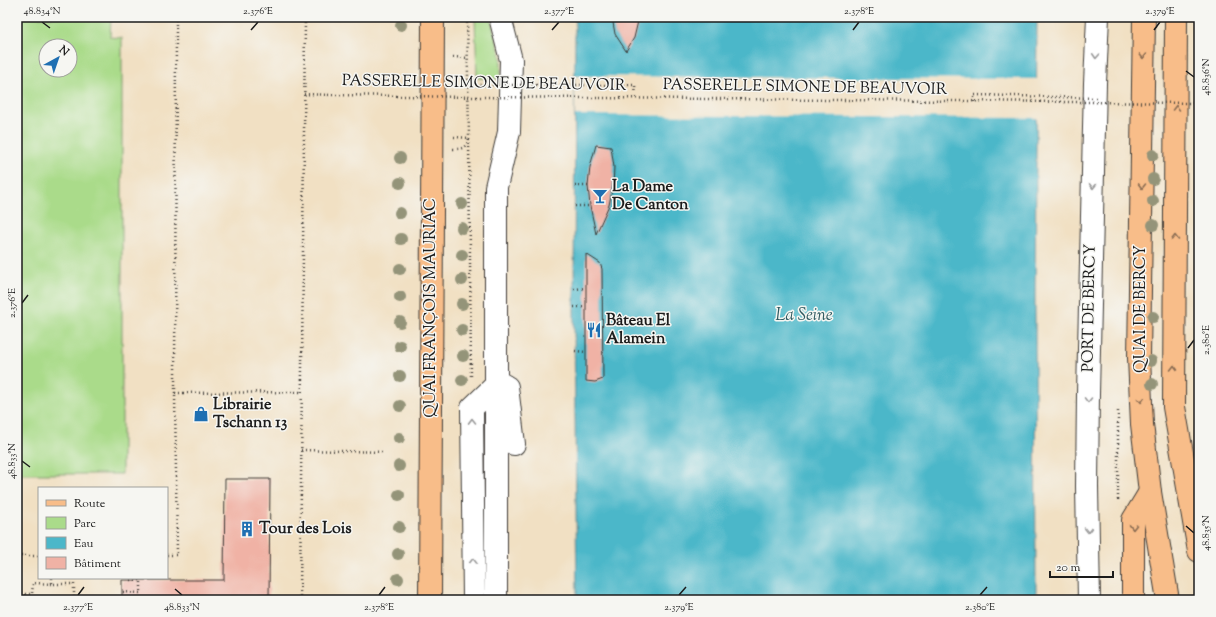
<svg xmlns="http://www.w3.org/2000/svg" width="1216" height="617" font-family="'Sorts Mill Goudy',serif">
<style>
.green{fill:#aadb8a;stroke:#637c53;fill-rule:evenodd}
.water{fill:#4cb7c9;stroke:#346a72}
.pier{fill:#f1e0c3}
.building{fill:#f0b2a5}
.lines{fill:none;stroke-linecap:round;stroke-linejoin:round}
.minor-casing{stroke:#3c3935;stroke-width:24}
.major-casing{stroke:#3c3935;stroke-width:24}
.path{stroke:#3c3935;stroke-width:2.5;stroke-dasharray:1 3;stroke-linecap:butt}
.minor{stroke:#fff;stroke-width:22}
.major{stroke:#f8bd89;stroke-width:22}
.path-bridge{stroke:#3c3935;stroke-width:2.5;stroke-dasharray:1 3;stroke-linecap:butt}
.tree{fill:#949479}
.oneway{stroke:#999}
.oneway2{stroke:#8a6c52}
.ticks{fill:none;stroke:#1c1c1c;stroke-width:1.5}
.labels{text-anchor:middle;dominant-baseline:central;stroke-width:3;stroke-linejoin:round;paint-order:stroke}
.street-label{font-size:16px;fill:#1c1c1c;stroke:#f6f6f2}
.poi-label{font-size:16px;font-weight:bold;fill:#1c1c1c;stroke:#f6f6f2;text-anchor:start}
.water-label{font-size:17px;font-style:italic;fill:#2f5a61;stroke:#f6f6f2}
.neatline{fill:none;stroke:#1c1c1c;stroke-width:1.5}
.ticks-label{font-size:10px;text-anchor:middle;fill:#1c1c1c}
</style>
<rect width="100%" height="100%" fill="#f6f6f2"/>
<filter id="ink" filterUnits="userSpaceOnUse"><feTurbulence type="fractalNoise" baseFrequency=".025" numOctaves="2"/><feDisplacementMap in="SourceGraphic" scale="8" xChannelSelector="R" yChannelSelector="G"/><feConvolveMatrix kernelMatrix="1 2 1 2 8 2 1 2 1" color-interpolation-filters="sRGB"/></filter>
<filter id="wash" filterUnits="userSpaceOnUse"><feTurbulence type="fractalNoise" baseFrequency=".012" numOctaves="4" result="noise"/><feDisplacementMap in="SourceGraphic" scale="16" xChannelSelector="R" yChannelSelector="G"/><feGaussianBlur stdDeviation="0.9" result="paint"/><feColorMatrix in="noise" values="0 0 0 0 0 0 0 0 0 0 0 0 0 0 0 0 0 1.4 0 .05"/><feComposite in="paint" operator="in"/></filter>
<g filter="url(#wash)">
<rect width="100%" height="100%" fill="#f1e0c3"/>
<!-- green -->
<g class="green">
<path d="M 17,17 L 111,17 L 110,37 L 122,38 L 122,474 L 17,474 ZM 46,46 L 70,46 L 70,70 L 46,70 Z"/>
<path d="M 475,17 L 490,17 L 501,56 L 501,79 L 477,78 Z"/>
</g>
<!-- water -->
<path class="water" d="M 575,17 L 1037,17 L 1035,307 L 1036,600 L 577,600 L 574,324 Z"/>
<!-- pier -->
<path class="pier" d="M 575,76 L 1038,79 L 1038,118 L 575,115 Z"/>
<g id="blocks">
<!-- building -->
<g class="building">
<path d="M 612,17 L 639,17 L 634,38 L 626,51 L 615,34 Z"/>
<path d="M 596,145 L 611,147 L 614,167 L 613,187 L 609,205 L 596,234 L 590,206 L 588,186 L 590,167 Z"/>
<path d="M 586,254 L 600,263 L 602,269 L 603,379 L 595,382 L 586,381 Z"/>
<path d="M 225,479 L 270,479 L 269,600 L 122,600 L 122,580 L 224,580 Z"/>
</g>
</g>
</g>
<g filter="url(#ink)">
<use href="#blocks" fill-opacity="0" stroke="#3c3935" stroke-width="1"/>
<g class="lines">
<!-- minor casing -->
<g class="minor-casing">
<g id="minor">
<path d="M 507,387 L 514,444"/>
<path d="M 474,600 L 472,408 L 495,386 L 504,385"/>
<path d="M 496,600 L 496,187 L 509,132 L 511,60 L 500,17"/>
<path d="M 1089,600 L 1087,486 L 1088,394 L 1095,83 L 1098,17"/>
</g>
</g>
<!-- major casing -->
<g class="major-casing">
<g id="major">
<path d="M 1144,17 L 1139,358 L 1142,424 L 1150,492 L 1168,600"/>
<path d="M 1176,17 L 1174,407 L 1199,551"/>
<path d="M 430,600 L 433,17"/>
<path d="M 1133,600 L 1133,520 L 1150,492"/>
</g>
</g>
<!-- path -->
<g class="path">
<path d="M 453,57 L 468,58"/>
<path d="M 304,94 L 332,95"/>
<path d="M 454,137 L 469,138 L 471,379"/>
<path d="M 453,149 C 463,149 466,148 469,138 L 467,17"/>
<path d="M 575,186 L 588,186"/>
<path d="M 575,206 L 590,206"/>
<path d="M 574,289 L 585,288"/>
<path d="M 574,307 L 586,307"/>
<path d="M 575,351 L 586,352"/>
<path d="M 175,393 L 176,17"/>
<path d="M 1118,411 L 1118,500"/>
<path d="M 301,450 L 385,452"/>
<path d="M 167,555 L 177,555 L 175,393 L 301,392"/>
<path d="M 17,556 L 39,556"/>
<path d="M 52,578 L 52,584 L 74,584 L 74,600"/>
<path d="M 123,592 L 141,593 L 141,580 L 131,580"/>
<path d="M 17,594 L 32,594 L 33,583 L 52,584"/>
<path d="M 300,600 L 305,17"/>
</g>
<!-- minor -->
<use href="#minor" class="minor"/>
<!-- major -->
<use href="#major" class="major"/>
<!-- path-bridge -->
<g class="path-bridge">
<path d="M 468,85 L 635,85 L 636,98"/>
<path d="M 332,95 L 474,97 L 1199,103"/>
<path d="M 974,102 L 974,95 L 1097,98"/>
</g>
</g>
<!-- trees -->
<g class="tree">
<circle cx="401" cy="25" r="6"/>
<circle cx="1153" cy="155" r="6"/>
<circle cx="400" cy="158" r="6"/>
<circle cx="1153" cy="179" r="6"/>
<circle cx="400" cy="183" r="6"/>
<circle cx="1153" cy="201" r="6"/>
<circle cx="462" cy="204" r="6"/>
<circle cx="400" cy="213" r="6"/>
<circle cx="1153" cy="225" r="6"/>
<circle cx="462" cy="228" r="6"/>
<circle cx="401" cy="239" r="6"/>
<circle cx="462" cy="255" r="6"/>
<circle cx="400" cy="269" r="6"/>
<circle cx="462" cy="280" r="6"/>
<circle cx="400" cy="297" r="6"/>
<circle cx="462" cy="304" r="6"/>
<circle cx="1153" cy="317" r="6"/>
<circle cx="400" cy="322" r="6"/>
<circle cx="462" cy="330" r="6"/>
<circle cx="400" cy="346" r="6"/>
<circle cx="463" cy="356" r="6"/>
<circle cx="1151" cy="361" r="6"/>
<circle cx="400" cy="376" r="6"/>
<circle cx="462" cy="380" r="6"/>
<circle cx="1152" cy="384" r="6"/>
<circle cx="400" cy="406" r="6"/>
<circle cx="399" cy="438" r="6"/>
<circle cx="399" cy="466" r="6"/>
<circle cx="399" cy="495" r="6"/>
<circle cx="399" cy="527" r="6"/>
<circle cx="398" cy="554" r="6"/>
<circle cx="398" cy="579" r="6"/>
</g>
<!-- one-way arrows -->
<defs><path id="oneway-chevron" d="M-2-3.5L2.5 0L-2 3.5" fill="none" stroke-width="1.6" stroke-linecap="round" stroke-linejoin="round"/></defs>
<g class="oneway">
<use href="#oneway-chevron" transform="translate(1096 56) rotate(93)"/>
<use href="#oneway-chevron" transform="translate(1093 186) rotate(91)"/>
<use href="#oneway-chevron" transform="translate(1088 400) rotate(91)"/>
<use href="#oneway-chevron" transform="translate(472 421) rotate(-91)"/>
<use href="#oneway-chevron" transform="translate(1088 530) rotate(89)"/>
<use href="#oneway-chevron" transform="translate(473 561) rotate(-90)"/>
</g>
<g class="oneway2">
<use href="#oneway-chevron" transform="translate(1143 56) rotate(91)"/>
<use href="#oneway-chevron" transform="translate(1176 108) rotate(-90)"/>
<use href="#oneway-chevron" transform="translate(1142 186) rotate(91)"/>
<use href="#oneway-chevron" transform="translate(1175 238) rotate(-90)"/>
<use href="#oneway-chevron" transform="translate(1174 368) rotate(-90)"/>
<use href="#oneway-chevron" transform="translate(1141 400) rotate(87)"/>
<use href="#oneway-chevron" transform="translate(1133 527) rotate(91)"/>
</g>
</g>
<!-- ticks -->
<path class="ticks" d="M 42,22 L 50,28M 251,30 L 258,22M 552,30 L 559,22M 853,30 L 859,22M 1154,30 L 1160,22M 1186,71 L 1194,77M 22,303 L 28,295M 1188,348 L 1194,340M 22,461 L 30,467M 1186,526 L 1194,533M 175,589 L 182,595M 78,595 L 84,587M 379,595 L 385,587M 679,595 L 686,587M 980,595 L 987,587"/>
<!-- icons -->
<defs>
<g id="bar-bare" transform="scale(1.2)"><path d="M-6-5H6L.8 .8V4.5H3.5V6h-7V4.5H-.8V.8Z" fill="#1f6fb2" stroke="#f6f6f2" stroke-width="2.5" paint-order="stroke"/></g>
<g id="restaurant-bare" transform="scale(1.2)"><path d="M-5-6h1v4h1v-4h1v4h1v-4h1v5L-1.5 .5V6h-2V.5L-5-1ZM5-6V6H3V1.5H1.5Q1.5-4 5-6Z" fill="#1f6fb2" stroke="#f6f6f2" stroke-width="2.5" paint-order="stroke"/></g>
<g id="shop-bare" transform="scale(1.2)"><path d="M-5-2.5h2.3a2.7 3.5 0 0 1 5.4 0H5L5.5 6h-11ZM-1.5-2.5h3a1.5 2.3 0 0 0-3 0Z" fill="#1f6fb2" stroke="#f6f6f2" stroke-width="2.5" paint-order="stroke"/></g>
<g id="building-bare" transform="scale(1.2)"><path d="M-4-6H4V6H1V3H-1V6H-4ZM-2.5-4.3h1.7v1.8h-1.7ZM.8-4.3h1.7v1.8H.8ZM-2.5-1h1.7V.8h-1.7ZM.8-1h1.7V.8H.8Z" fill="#1f6fb2" stroke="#f6f6f2" stroke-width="2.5" paint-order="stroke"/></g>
</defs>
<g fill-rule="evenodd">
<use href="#bar-bare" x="600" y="196"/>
<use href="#restaurant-bare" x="594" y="330"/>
<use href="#shop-bare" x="201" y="414"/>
<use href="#building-bare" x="247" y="529"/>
</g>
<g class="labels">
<!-- street labels -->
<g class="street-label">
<text transform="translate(484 84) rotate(1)">PASSERELLE SIMONE DE BEAUVOIR</text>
<text transform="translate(805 88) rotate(1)">PASSERELLE SIMONE DE BEAUVOIR</text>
<text transform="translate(431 308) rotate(-90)">QUAI FRANÇOIS MAURIAC</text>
<text transform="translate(1090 308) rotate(-89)">PORT DE BERCY</text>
<text transform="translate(1141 309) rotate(-90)">QUAI DE BERCY</text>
</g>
<!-- poi labels -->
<g class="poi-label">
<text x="612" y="187">La Dame<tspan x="612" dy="18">De Canton</tspan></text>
<text x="606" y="321">Bâteau El<tspan x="606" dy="18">Alamein</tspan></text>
<text x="213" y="405">Librairie<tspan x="213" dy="18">Tschann 13</tspan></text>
<text x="259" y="529">Tour des Lois</text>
</g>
<!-- water labels -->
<g class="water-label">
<text x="804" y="316">La Seine</text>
</g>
</g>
<!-- margin -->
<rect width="1216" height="617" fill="none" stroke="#f6f6f2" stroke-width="44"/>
<!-- legend -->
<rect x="38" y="487" width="130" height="92" fill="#f6f6f2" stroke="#9f9f9c"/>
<rect x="46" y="500" width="20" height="6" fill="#f8bd89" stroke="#9f9f9c"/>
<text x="74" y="507" font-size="12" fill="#1c1c1c">Route</text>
<rect x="46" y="517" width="20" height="12" fill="#aadb8a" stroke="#9f9f9c"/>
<text x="74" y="527" font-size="12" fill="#1c1c1c">Parc</text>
<rect x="46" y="537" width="20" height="12" fill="#4cb7c9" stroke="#9f9f9c"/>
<text x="74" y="547" font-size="12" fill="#1c1c1c">Eau</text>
<rect x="46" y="557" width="20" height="12" fill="#f0b2a5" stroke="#9f9f9c"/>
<text x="74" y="567" font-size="12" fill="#1c1c1c">Bâtiment</text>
<!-- north arrow -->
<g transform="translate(58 58) rotate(40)"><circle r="19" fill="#f6f6f2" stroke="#9f9f9c"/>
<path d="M0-3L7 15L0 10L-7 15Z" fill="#1f6fb2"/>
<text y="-6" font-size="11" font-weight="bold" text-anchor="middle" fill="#1c1c1c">N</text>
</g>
<!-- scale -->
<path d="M1050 571v6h63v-6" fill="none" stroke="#1c1c1c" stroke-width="2"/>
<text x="1056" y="571" font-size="12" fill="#1c1c1c" stroke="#f6f6f2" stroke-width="3" paint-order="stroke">20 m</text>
<rect x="22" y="22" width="1172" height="573" class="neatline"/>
<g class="ticks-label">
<text x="42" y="14">48.834°N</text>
<text x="258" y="14">2.376°E</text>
<text x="559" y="14">2.377°E</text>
<text x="859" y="14">2.378°E</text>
<text x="1160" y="14">2.379°E</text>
<text transform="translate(1205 77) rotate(-90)" y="4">48.836°N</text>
<text transform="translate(11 303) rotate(-90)" y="4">2.376°E</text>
<text transform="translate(1205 340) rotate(-90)" y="4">2.380°E</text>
<text transform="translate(11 461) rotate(-90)" y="4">48.833°N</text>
<text transform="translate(1205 533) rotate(-90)" y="4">48.835°N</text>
<text x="78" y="610">2.377°E</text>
<text x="182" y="610">48.833°N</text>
<text x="379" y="610">2.378°E</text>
<text x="679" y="610">2.379°E</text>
<text x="980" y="610">2.380°E</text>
</g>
</svg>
